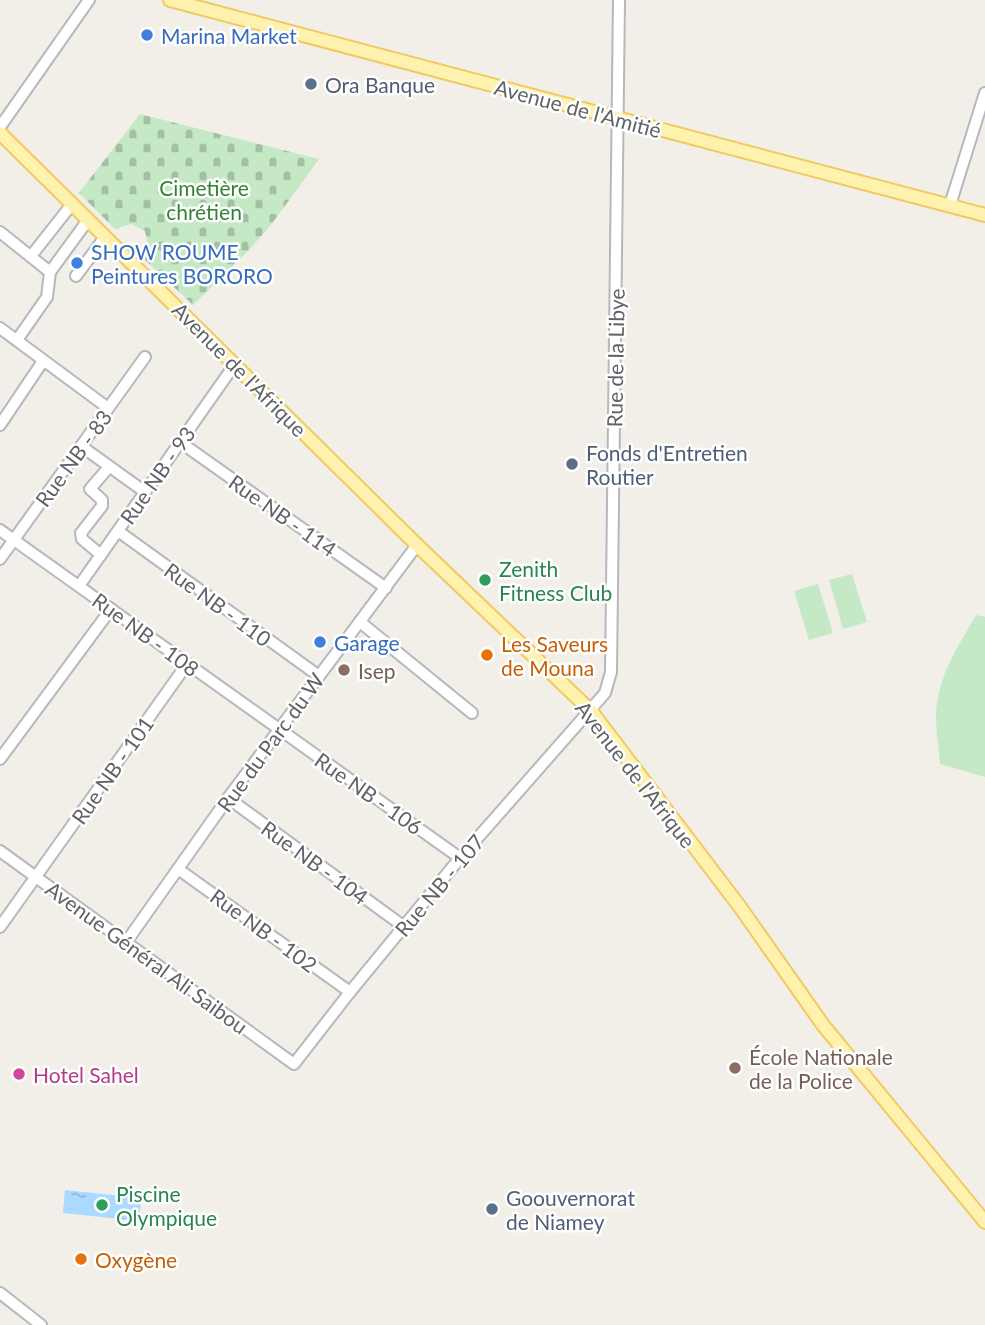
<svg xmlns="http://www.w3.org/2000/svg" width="985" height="1325" font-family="Lato,sans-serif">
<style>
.grass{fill:#c5e8c5}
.cemetery{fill:url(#cemetery-stones)}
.water{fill:url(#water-ripples)}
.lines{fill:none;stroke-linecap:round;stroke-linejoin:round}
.minor-casing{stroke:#b5b8bc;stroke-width:14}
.major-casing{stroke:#f2c960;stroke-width:16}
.minor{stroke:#fff;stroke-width:10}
.major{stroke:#fff2af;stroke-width:12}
.shop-dot{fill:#3f7fe0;stroke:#fff;stroke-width:2.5}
.service-dot{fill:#5c6f8a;stroke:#fff;stroke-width:2.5}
.leisure-dot{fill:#2e9e5b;stroke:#fff;stroke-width:2.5}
.food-dot{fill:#e8710a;stroke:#fff;stroke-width:2.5}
.education-dot{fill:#8d6e63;stroke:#fff;stroke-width:2.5}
.hotel-dot{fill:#d1479c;stroke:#fff;stroke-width:2.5}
.labels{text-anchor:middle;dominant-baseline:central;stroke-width:5;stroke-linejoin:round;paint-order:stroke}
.shop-label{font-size:21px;fill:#366cbe;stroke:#fff;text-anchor:start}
.service-label{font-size:21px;fill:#4e5e75;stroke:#fff;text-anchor:start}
.street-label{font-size:21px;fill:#5f6368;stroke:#fff}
.park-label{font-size:21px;fill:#348238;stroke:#fff}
.leisure-label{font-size:21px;fill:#27864d;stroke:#fff;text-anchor:start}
.food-label{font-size:21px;fill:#c56008;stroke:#fff;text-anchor:start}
.education-label{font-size:21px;fill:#785e54;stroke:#fff;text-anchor:start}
.hotel-label{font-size:21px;fill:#b23c85;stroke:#fff;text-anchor:start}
</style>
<defs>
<pattern id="cemetery-stones" width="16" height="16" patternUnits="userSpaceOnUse" patternTransform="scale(1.75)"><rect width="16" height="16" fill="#c5e8c5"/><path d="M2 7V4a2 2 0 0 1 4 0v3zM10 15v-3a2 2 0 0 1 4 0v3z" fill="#a3c0a4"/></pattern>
<pattern id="water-ripples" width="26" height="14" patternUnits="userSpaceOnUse" patternTransform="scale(1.75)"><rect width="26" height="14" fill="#aadaff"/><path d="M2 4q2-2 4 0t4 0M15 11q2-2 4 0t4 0" fill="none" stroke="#8eb4d2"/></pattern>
</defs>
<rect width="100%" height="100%" fill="#f1efe8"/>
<!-- grass -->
<g class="grass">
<path d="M 852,574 L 867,622 L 843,629 L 829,580 Z"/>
<path d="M 818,584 L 833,633 L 809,640 L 794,591 Z"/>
<path d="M 976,615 L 985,617 L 985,777 L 940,764 C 939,745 934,723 937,704 C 941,672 960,643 976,615 Z"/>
</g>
<!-- cemetery -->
<path class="cemetery" d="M 140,114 L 319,159 L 271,225 L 247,252 L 193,305 L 142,257 L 148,244 L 145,231 L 131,224 L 115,229 L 79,193 Z"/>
<!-- water -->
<path class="water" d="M 65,1190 L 141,1198 L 139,1221 L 63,1213 Z"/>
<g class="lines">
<!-- minor casing -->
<g class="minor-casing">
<g id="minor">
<path d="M 0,127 L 89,0"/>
<path d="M 950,205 L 985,93"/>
<path d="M 0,232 L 50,272"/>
<path d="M 31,256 L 72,204"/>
<path d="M 50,272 L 88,220"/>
<path d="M 76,276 L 105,237"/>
<path d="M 0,328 L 108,408"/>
<path d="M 17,340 L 47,297 L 50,272"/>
<path d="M 0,425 L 43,361"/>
<path d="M 180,442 L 386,588"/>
<path d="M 81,446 L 145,492"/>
<path d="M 0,530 L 460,858"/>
<path d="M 118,531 L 319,676"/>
<path d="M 101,555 L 82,539 L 81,533 L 102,506 L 102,500 L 90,489 L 109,467"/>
<path d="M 0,559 L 145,357"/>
<path d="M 79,586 L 235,364"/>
<path d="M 360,622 L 472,713"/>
<path d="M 0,759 L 111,609"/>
<path d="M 228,798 L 403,926"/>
<path d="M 0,851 L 294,1064 L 350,992 L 460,858 L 605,693 L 611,672 L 619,0"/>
<path d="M 178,869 L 350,992"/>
<path d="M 0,927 L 187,664"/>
<path d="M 127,941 L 228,798 L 417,545"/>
<path d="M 0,1293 L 41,1325"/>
</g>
</g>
<!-- major casing -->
<g class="major-casing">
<g id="major">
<path d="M 170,0 L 985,215"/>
<path d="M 0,133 L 417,545 L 591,711 L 740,907 L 823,1025 L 985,1222"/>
</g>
</g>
<!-- minor -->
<use href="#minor" class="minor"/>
<!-- major -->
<use href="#major" class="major"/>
</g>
<!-- markers -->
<g class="shop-dot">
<circle cx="147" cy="35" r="7"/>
<circle cx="77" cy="263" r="7"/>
<circle cx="320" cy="642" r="7"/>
</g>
<g class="service-dot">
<circle cx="311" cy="84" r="7"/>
<circle cx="572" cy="464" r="7"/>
<circle cx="492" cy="1209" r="7"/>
</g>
<g class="leisure-dot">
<circle cx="485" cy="580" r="7"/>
<circle cx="102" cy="1205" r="7"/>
</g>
<g class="food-dot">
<circle cx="487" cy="655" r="7"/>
<circle cx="81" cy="1259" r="7"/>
</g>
<g class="education-dot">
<circle cx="344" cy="670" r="7"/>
<circle cx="735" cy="1068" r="7"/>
</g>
<circle class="hotel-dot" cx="19" cy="1074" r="7"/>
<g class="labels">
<!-- shop labels -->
<g class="shop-label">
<text x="161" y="35">Marina Market</text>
<text x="91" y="251">SHOW ROUME<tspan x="91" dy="24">Peintures BORORO</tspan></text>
<text x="334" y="642">Garage</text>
</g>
<!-- service labels -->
<g class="service-label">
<text x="325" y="84">Ora Banque</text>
<text x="586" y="452">Fonds d'Entretien<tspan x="586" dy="24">Routier</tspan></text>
<text x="506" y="1197">Goouvernorat<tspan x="506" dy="24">de Niamey</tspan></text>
</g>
<!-- street labels -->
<g class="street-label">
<text transform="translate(578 108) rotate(15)">Avenue de l'Amitié</text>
<text transform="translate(615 358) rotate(-89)">Rue de la Libye</text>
<text transform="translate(240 369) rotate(45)">Avenue de l'Afrique</text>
<text transform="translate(73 458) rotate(-54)">Rue NB - 83</text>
<text transform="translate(157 475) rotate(-55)">Rue NB - 93</text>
<text transform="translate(283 515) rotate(35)">Rue NB - 114</text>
<text transform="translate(218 604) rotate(36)">Rue NB - 110</text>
<text transform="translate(146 634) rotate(36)">Rue NB - 108</text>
<text transform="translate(270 742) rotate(-54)">Rue du Parc du W</text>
<text transform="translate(112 770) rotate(-55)">Rue NB - 101</text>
<text transform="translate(636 774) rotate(52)">Avenue de l'Afrique</text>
<text transform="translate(369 793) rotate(35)">Rue NB - 106</text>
<text transform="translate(315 862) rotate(36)">Rue NB - 104</text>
<text transform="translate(439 885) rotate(-50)">Rue NB - 107</text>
<text transform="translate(264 930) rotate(36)">Rue NB - 102</text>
<text transform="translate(147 957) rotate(36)">Avenue Général Ali Saibou</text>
</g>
<!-- park labels -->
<g class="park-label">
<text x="204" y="187">Cimetière<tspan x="204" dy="24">chrétien</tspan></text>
</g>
<!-- leisure labels -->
<g class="leisure-label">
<text x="499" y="568">Zenith<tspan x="499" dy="24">Fitness Club</tspan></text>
<text x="116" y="1193">Piscine<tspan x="116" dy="24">Olympique</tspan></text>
</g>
<!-- food labels -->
<g class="food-label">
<text x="501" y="643">Les Saveurs<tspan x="501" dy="24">de Mouna</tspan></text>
<text x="95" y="1259">Oxygène</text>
</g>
<!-- education labels -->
<g class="education-label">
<text x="358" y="670">Isep</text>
<text x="749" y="1056">École Nationale<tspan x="749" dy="24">de la Police</tspan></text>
</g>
<!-- hotel labels -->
<g class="hotel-label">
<text x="33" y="1074">Hotel Sahel</text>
</g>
</g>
</svg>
